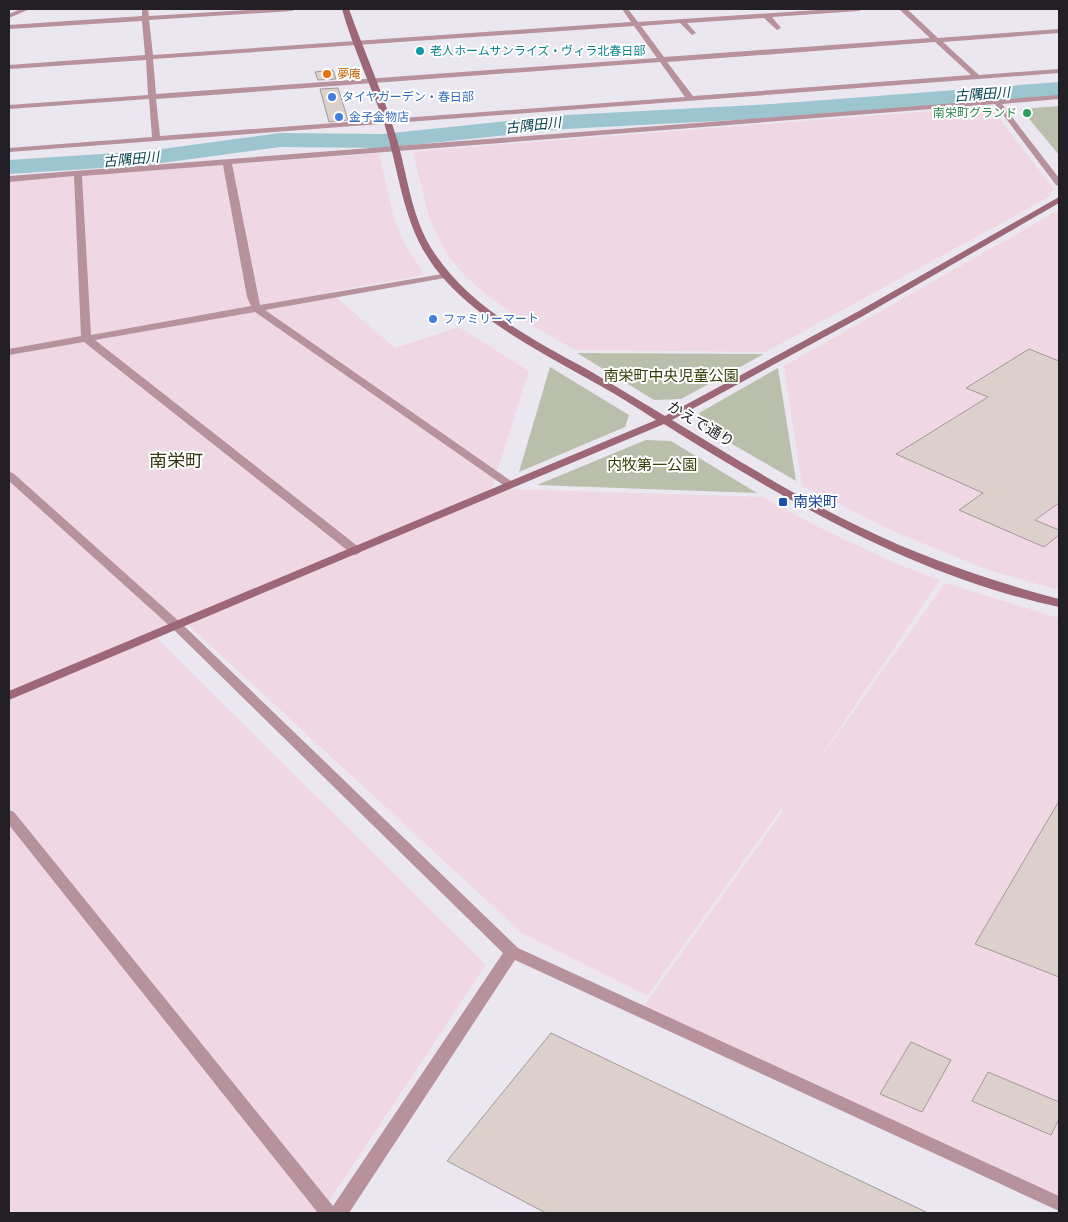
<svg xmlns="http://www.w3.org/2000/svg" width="1068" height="1222" font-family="'DejaVu Sans','Noto Sans JP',sans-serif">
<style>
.industrial{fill:#efd8e4}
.green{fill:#b9bfaa}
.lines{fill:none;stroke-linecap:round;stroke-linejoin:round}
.river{fill:#9cc5d0;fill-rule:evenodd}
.building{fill:#dbd0cc;stroke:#a39995}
.street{fill:#b7919c;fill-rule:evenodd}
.secondary{fill:#9d6777;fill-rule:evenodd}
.culture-dot{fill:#0f9aa8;stroke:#fff;stroke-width:2}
.food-dot{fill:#e8710a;stroke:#fff;stroke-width:2}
.shop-dot{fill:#3f7fe0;stroke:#fff;stroke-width:2}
.leisure-dot{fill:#2e9e5b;stroke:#fff;stroke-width:2}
.transit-dot{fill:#1a4fb4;stroke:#fff;stroke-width:2}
.labels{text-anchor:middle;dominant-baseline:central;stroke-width:4;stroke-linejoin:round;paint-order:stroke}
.far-culture-label{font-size:12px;fill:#0d838f;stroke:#fff;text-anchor:start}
.far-food-label{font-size:12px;fill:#c56008;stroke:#fff;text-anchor:start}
.far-shop-label{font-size:12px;fill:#366cbe;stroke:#fff;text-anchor:start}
.far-leisure-label{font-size:12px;fill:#27864d;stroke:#fff;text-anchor:end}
.far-water-label{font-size:14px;font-style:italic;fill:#013f4d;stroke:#fff}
.park-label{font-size:15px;fill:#343e07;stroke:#fff}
.street-label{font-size:15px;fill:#222024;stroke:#fff}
.transit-label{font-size:15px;fill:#164399;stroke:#fff;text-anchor:start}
.quarter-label{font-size:18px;fill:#363810;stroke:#fff}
</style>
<rect width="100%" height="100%" fill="#ebe7f1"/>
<!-- industrial -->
<g class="industrial">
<path d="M 983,107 L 992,109 L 1054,189 L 1047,198 L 766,352 L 575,350 L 519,318 L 488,296 L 465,276 L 446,253 L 436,233 L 429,217 L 413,153 L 417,151 Z"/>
<path d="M 379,153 L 394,219 L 403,241 L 425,275 L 330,292 L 395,348 L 459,327 L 529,371 L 491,491 L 154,635 L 486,965 L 321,1213 L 9,1213 L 9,181 Z"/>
<path d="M 1059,210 L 1059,590 L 988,570 L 890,530 L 802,486 L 784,366 Z"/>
<path d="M 509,489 L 763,497 L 818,527 L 895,563 L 940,580 L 807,777 L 945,583 L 1059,618 L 1059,1205 L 639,1013 L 783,811 L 781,809 L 647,996 L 523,934 L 186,623 L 410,528 L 413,530 Z"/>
</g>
<!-- green -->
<g class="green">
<path d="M 1059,106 L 1059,155 L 1021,109 Z"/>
<path d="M 577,353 L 764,354 L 681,399 L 654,400 Z"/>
<path d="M 550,367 L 629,415 L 625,427 L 519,472 Z"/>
<path d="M 778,368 L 796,481 L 703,427 L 699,413 Z"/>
<path d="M 646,440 L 671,441 L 757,493 L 537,485 Z"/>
</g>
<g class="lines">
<!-- river -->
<path class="river" d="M 1059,82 L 1059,96 L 772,118 L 566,129 L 383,148 L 280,147 L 147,165 L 9,174 L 9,160 L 147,151 L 280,133 L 383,134 L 566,115 L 772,104 Z"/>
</g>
<!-- building -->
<g class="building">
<path d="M 333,70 L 336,79 L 318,80 L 315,72 Z"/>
<path d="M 338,88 L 348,120 L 329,122 L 320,89 Z"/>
<path d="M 1029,349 L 1059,361 L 1059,503 L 1035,520 L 1059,530 L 1059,535 L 1044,547 L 959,510 L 983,493 L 896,454 L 988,397 L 966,388 Z"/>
<path d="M 1059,801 L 1059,977 L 975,944 Z"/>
<path d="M 551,1033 L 928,1213 L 546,1213 L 447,1161 Z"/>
<path d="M 911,1042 L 951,1060 L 922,1112 L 880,1094 Z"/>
<path d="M 988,1072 L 1059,1102 L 1059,1119 L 1051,1135 L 972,1101 Z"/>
</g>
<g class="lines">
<!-- street -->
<g class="street">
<path d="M 21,9 L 30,9 L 9,18 L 9,14 Z"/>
<path d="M 142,9 L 148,9 L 149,16 L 263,9 L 296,9 L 292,11 L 149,20 L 153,55 L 631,22 L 622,9 L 628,9 L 638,22 L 832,9 L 863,9 L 859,11 L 772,17 L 781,28 L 777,30 L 764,18 L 687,23 L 696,33 L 692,35 L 680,23 L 641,26 L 664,57 L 930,38 L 899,9 L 907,9 L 938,38 L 1059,29 L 1059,33 L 943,42 L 979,75 L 1059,69 L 1059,73 L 9,152 L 9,148 L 152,137 L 149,99 L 9,109 L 9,105 L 148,95 L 146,60 L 9,69 L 9,65 L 145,55 L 142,21 L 9,29 L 9,25 L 142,16 ZM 634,26 L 657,58 L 156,94 L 153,59 ZM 935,42 L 971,75 L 693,96 L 667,62 ZM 660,62 L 685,97 L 160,136 L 156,99 Z"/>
<path d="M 1059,95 L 1059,99 L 1002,104 L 1059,178 L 1059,186 L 1056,185 L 995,104 L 232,164 L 260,305 L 448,273 L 450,275 L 445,278 L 265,310 L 514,483 L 516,485 L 514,487 L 506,487 L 255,312 L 95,340 L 360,548 L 362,551 L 356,555 L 352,554 L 84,342 L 9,355 L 9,349 L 81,336 L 74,176 L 9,182 L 9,176 ZM 223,165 L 247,297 L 251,306 L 91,335 L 82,176 Z"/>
<path d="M 9,472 L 13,473 L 181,623 L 518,948 L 1059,1196 L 1059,1211 L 515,960 L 349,1213 L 318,1213 L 9,825 L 9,810 L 14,812 L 333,1206 L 503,953 L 173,629 L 9,481 Z"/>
</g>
<!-- secondary -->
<path class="secondary" d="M 342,9 L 349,9 C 364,51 383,93 396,136 C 408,176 411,219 435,254 C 472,309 534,340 590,371 C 615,386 640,401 665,416 L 857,312 L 1059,197 L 1059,203 L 863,316 L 672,420 C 734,458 795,496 860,527 C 924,558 991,581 1059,599 L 1059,607 C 915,576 787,501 664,424 L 9,700 L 9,691 L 656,420 C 632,404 607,389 581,375 C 533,348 482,321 445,280 C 403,234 402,182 385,126 C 372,87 353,49 342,9 Z"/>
</g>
<!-- markers -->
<circle class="culture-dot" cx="420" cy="51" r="5"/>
<circle class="food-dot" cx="327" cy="74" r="5"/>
<g class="shop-dot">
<circle cx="332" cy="97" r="5"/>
<circle cx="339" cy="117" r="5"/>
<circle cx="433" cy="319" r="5"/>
</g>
<circle class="leisure-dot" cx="1027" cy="113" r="5"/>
<rect class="transit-dot" x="778" y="497" width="10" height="10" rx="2.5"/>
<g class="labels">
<!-- far-culture labels -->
<g class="far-culture-label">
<text x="430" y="51">老人ホームサンライズ・ヴィラ北春日部</text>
</g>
<!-- far-food labels -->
<g class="far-food-label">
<text x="337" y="74">夢庵</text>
</g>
<!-- far-shop labels -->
<g class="far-shop-label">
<text x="342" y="97">タイヤガーデン・春日部</text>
<text x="349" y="117">金子金物店</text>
<text x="443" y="319">ファミリーマート</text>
</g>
<!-- far-leisure labels -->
<g class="far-leisure-label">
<text x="1017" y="113">南栄町グランド</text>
</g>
<!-- far-water labels -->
<g class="far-water-label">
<text transform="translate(982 94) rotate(-4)">古隅田川</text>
<text transform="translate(533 125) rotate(-6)">古隅田川</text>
<text transform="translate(131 159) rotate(-5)">古隅田川</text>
</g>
<!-- park labels -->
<g class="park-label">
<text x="671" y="376">南栄町中央児童公園</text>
<text x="652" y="465">内牧第一公園</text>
</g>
<!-- street labels -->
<g class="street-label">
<text transform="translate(701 424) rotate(31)">かえで通り</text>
</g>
<!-- transit labels -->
<g class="transit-label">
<text x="793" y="502">南栄町</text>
</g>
<!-- quarter labels -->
<g class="quarter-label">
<text x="176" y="460">南栄町</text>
</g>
</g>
<!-- border -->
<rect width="1068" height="1222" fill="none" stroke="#222024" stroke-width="20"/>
</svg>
